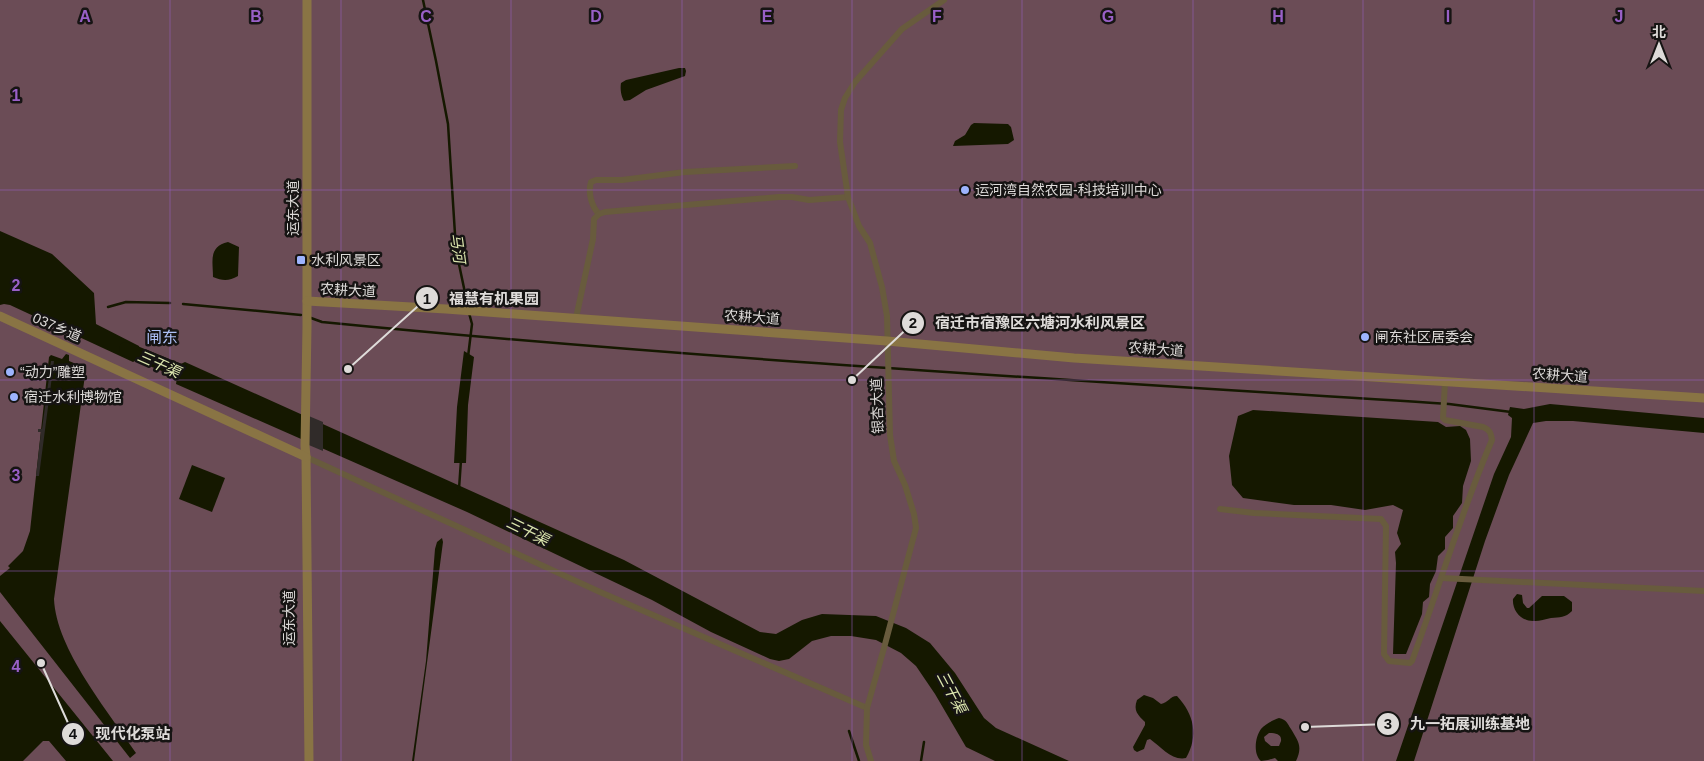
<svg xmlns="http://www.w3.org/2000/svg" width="1704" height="761" font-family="Helvetica,'Noto Sans SC',sans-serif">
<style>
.green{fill:#6b4c56}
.water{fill:#151800;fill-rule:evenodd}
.pier{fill:#302b29}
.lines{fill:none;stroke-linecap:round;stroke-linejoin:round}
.stream{stroke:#151800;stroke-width:2.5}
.river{stroke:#151800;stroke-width:14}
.street{stroke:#685b3d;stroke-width:6}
.secondary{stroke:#897444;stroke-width:9}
.grid{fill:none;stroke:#9960c7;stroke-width:1;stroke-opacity:0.55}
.poi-dot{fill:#9db4fd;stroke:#161413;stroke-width:2}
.labels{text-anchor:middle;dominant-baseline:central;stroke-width:5;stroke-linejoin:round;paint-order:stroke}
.poi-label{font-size:14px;fill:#dedbd9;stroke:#161413;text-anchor:start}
.street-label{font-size:14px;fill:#dedbd9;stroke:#161413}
.water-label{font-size:15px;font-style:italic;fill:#dce6ae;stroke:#161413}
.quarter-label{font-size:16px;fill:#acbff5;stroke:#161413}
.grid-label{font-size:16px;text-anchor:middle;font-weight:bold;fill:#9960c7;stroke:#161413;stroke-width:5;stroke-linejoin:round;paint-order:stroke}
.leader{fill:none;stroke:#dedbd9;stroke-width:2}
.callout-dot{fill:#dedbd9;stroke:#161413;stroke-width:2}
.mark-label{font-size:15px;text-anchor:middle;font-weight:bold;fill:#111}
.callout-label{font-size:15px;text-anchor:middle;font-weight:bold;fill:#dedbd9;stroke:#161413;stroke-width:5;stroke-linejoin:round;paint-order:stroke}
</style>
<rect width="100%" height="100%" fill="#302b29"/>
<!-- green -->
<rect class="green" x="0" y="0" width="1704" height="761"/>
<!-- water -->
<g class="water">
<path d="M 679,68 L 685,68 L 686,71 L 685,76 L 646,90 L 630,100 L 624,101 C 621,96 620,89 621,83 L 626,80 Z"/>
<path d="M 974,123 L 1008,124 L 1011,127 L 1014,140 L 1008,144 L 953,146 L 955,141 L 965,135 L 971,125 Z"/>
<path d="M 0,231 L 52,254 L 94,293 L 96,324 L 139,346 L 140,352 L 144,356 L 143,359 L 138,359 L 133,362 L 77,336 L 72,342 L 67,340 L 68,332 L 10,305 L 4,304 L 0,305 Z"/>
<path d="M 228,242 L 239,247 L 238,276 C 229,281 223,281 213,277 C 213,261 208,247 228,242 Z"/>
<path d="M 464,351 L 474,357 L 468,405 L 466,463 L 454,463 L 457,407 Z"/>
<path d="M 66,354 L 69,355 L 69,361 L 86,368 L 54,599 C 56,649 108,711 136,753 L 130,758 L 0,592 L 0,576 L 10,568 L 8,566 L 23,551 L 30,531 L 49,357 L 51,355 L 62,359 Z"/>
<path d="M 167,361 C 174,364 178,366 185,362 L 624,560 L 760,632 L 776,634 L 802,620 L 822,614 L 876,616 L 906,628 L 930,643 L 955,673 L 984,718 L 996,728 L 1069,761 L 995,761 L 966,747 L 935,694 L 916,666 L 901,653 L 876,640 L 851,636 L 831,636 L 812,641 L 789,659 L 779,661 L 770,659 L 711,632 L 652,600 L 467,512 L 176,384 C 178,375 172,372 164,368 Z"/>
<path d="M 1550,404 L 1704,418 L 1704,433 L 1573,421 L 1546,421 L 1533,423 L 1509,475 L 1485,541 L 1414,761 L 1396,761 L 1494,474 L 1511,437 L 1512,418 L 1508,415 L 1510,407 L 1524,409 Z"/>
<path d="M 1253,410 L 1438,422 L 1446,427 L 1460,426 L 1466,430 L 1470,439 L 1471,461 L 1463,486 L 1462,503 L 1453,516 L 1453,528 L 1445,537 L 1445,549 L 1438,556 L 1436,571 L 1430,584 L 1429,597 L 1423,602 L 1422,614 L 1406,654 L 1393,654 L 1396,563 L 1395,552 L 1401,544 L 1397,533 L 1403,510 L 1393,505 L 1365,510 L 1331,505 L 1294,505 L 1243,498 L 1232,485 L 1229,456 L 1238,416 Z"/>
<path d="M 192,465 L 225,478 L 212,512 L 179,499 Z"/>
<path d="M 442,538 L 443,542 L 414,761 L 412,761 L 426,661 L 435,549 L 437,542 Z"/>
<path d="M 1517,594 L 1522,595 L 1523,603 L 1527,608 L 1529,608 L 1542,596 L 1564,596 L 1572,602 L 1572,611 C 1565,618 1560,617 1551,618 C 1545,619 1540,621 1535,621 C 1522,622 1512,611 1513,599 Z"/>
<path d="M 0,621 L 113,761 L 66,761 L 49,741 L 43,741 L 23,761 L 0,761 Z"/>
<path d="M 1144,695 L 1153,698 L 1161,704 C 1168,703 1170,696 1177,696 C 1194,714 1199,736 1186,758 C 1172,761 1161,747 1150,739 L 1147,740 L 1144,749 L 1137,752 L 1134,750 L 1133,747 L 1145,725 L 1145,722 C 1138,715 1133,711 1137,700 Z"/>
<path d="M 1279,718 C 1287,720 1287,723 1291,729 C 1298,741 1303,746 1296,761 L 1278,761 L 1275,758 L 1268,760 L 1261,761 C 1253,754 1255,737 1261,729 C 1265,724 1273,720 1279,718 ZM 1269,733 C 1275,733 1282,734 1281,741 L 1279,746 L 1271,746 L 1265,741 L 1264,737 Z"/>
</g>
<!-- pier -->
<g class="pier">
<path d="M 51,361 L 54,361 L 39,476 L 36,476 L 41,432 L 38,432 L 38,429 L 42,429 L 50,370 L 45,369 L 45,367 L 50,368 Z"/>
<path d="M 304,414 L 323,422 L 323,451 L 304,443 Z"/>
</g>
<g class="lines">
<!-- stream -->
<g class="stream">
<path d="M 423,0 L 436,61 L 448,124 L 456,250 L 468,307"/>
<path d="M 183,304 L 301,315"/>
<path d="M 108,307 L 126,302 L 170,303"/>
<path d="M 311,318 L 322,322 C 697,359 1073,380 1449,404 L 1511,412"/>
<path d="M 468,357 L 472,324 L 469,313"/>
<path d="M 459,489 L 461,460"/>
<path d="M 849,731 L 859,761"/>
<path d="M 921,761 L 924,742"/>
</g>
<!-- river -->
<path class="river" d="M 126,349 L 183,372"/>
<!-- street -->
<g class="street">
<path d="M 599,214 C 591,206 588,192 591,182 L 596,180 L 622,180 L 685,172 L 795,166"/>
<path d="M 576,318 L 593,239 L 594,219 L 599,214 L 605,212 L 779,197 L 792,197 L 809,200 L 848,197"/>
<path d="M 306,457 L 600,592 L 867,708"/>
<path d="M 1220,509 L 1254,513 L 1381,519 L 1386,526 L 1384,654 L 1389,661 L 1410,663 L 1412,661 C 1439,588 1461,512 1492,440 C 1491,433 1490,430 1483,427 L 1445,420 L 1443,418 L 1445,382"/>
<path d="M 1442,578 L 1704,591"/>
<path d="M 871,761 L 866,745 L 867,708 L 884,648 L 916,528 L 914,514 L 905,485 L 894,461 L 890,435 L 887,316 L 882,287 L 870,243 L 859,226 L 848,197 L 840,142 L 841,110 L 845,98 L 855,82 L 902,29 L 944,0"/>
</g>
<!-- secondary -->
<g class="secondary">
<path d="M 307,0 L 307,326 L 305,446 L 306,457 L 309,761"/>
<path d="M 307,301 L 446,309 L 887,341 L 1074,358 L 1704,398"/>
<path d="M 0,316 L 306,457"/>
</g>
</g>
<!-- grid -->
<path class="grid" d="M 170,0 L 170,761M 341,0 L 341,761M 511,0 L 511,761M 682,0 L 682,761M 852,0 L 852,761M 1022,0 L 1022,761M 1193,0 L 1193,761M 1363,0 L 1363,761M 1534,0 L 1534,761M 0,190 L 1704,190M 0,380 L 1704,380M 0,571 L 1704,571"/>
<!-- markers -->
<g class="poi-dot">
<circle cx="965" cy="190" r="5"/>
<rect x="296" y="255" width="10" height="10" rx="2.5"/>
<circle cx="1365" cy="337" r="5"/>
<circle cx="10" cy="372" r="5"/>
<circle cx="14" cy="397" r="5"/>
</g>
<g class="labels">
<!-- poi labels -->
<g class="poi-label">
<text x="975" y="190">运河湾自然农园-科技培训中心</text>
<text x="311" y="260">水利风景区</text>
<text x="1375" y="337">闸东社区居委会</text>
<text x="20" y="372">“动力”雕塑</text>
<text x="24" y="397">宿迁水利博物馆</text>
</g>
<!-- street labels -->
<g class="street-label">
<text transform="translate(293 208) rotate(-90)">运东大道</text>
<text transform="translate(348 290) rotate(3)">农耕大道</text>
<text transform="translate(752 317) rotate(4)">农耕大道</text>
<text transform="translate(57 327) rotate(24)">037乡道</text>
<text transform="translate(1156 349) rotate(4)">农耕大道</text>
<text transform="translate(1560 375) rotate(4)">农耕大道</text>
<text transform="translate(877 406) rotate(-92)">银杏大道</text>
<text transform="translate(289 618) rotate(-90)">运东大道</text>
</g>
<!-- water labels -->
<g class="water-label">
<text transform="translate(458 248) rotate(82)">马河</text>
<text transform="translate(159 364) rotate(24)">三干渠</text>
<text transform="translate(528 531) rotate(26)">三干渠</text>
<text transform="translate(952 692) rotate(62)">三干渠</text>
</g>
<!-- quarter labels -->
<g class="quarter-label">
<text x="162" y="337">闸东</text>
</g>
</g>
<g class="grid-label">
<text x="85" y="22">A</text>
<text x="256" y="22">B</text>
<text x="426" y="22">C</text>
<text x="596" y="22">D</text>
<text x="767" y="22">E</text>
<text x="937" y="22">F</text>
<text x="1108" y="22">G</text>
<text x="1278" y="22">H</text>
<text x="1448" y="22">I</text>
<text x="1619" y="22">J</text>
<text x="16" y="101">1</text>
<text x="16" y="291">2</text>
<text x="16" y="481">3</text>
<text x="16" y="672">4</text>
</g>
<!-- callouts -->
<path class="leader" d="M348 369L427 298M852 380L913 323M1305 727L1388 724M41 663L73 734"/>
<g class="callout-dot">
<circle cx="348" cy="369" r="5"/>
<circle cx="852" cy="380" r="5"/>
<circle cx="1305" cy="727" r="5"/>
<circle cx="41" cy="663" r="5"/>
<circle cx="427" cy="298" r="12"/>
<circle cx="913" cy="323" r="12"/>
<circle cx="1388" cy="724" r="12"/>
<circle cx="73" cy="734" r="12"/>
</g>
<g class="mark-label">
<text x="427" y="304">1</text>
<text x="913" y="328">2</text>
<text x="1388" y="729">3</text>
<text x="73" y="739">4</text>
</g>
<g class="callout-label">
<text x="494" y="304">福慧有机果园</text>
<text x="1040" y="328">宿迁市宿豫区六塘河水利风景区</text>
<text x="1470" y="729">九一拓展训练基地</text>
<text x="133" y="739">现代化泵站</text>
</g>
<!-- north arrow -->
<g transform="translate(1659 45)" stroke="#161413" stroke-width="4" paint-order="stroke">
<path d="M0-4L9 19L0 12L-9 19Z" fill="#dedbd9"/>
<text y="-8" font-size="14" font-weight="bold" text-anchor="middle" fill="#dedbd9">北</text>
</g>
</svg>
